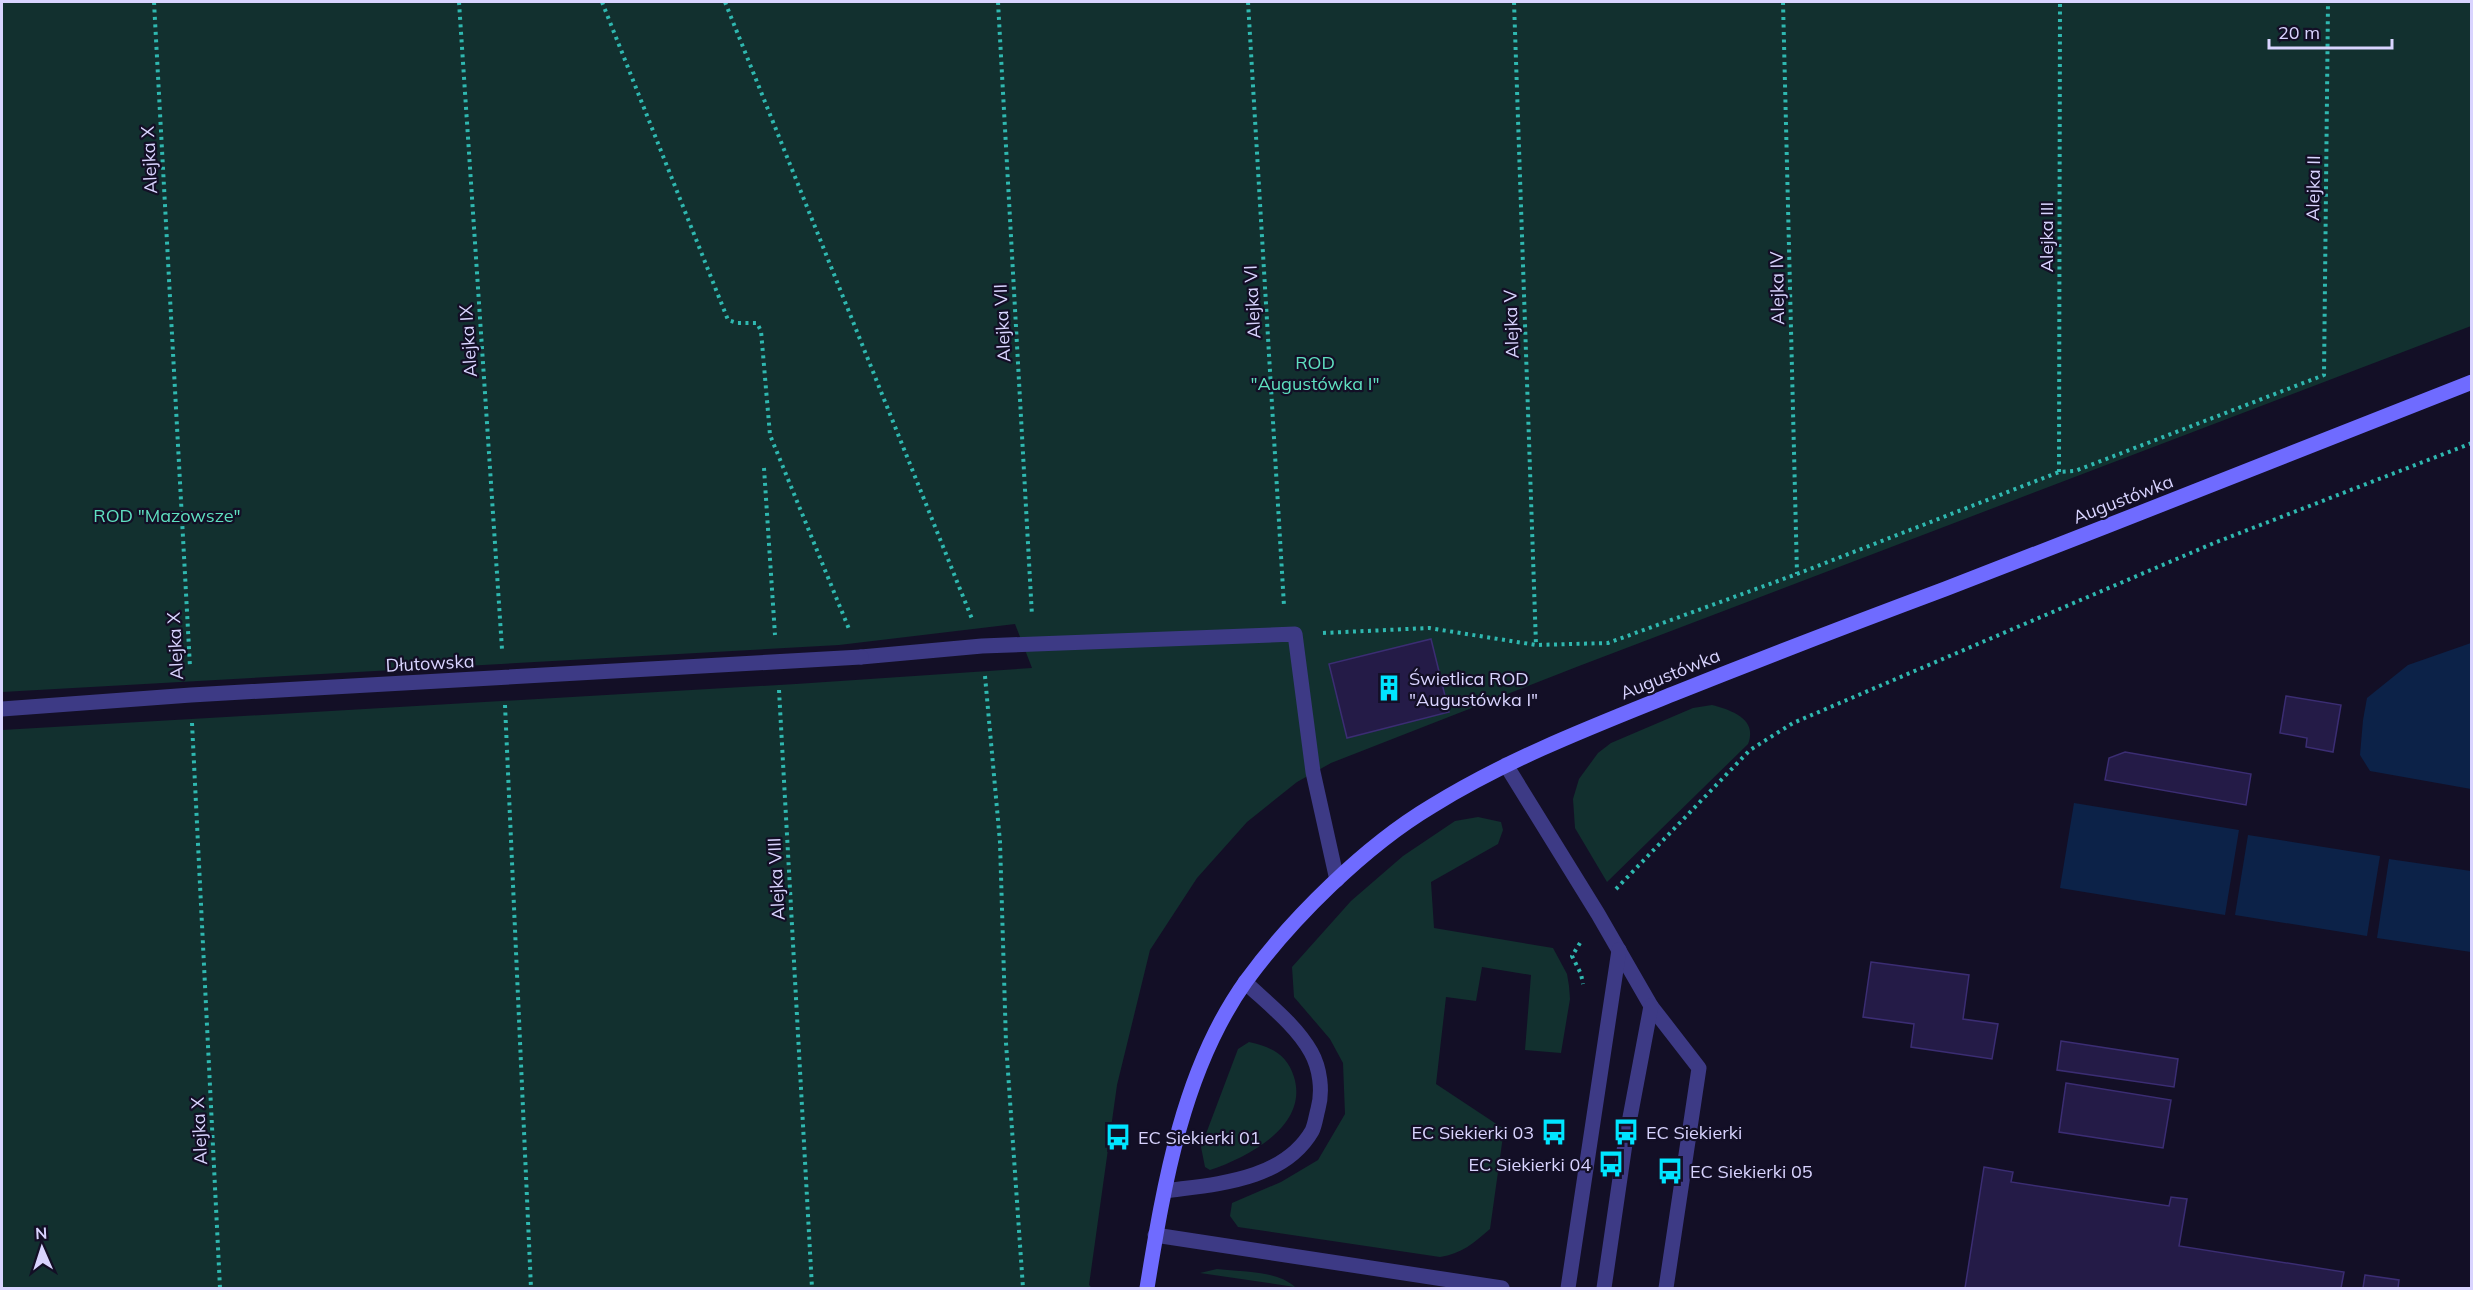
<svg xmlns="http://www.w3.org/2000/svg" width="2473" height="1290" font-family="Mulish,sans-serif">
<style>
.green{fill:#12302f}
.water{fill:#0c2248}
.building{fill:#241b47;stroke:#3b2d73;stroke-width:1.5}
.lines{fill:none;stroke-linecap:round;stroke-linejoin:round}
.path{stroke:#2fb8b0;stroke-width:4;stroke-dasharray:3 4.5;stroke-linecap:butt}
.lane{stroke:#3d3a85;stroke-width:15}
.street{stroke:#3d3a85;stroke-width:15}
.secondary{stroke:#6f6bff;stroke-width:15}
.labels{text-anchor:middle;dominant-baseline:central;stroke-width:4.5;stroke-linejoin:round;paint-order:stroke}
.street-label{font-size:18px;fill:#d9d4ff;stroke:#130f26}
.park-label{font-size:18px;fill:#5fe0c0;stroke:#130f26}
.poi-label{font-size:18px;fill:#d9d4ff;stroke:#130f26;text-anchor:start}
</style>
<rect width="100%" height="100%" fill="#130f26"/>
<!-- green -->
<g class="green">
<path d="M 2,2 L 2471,2 L 2471,326 L 1579,666 L 1331,763 L 1297,782 L 1247,822 L 1197,878 L 1150,950 L 1117,1085 L 1089,1285 L 1092,1288 L 2,1288 L 2,730 L 796,684 L 1032,668 L 1015,624 L 839,645 L 2,692 Z"/>
<path d="M 1712,705 C 1731,710 1758,719 1748,744 L 1607,882 L 1575,828 L 1573,799 L 1579,779 L 1598,753 L 1611,743 L 1693,708 Z"/>
<path d="M 1478,817 L 1501,822 L 1503,830 L 1498,844 L 1431,882 L 1434,928 L 1553,948 L 1567,974 L 1569,986 L 1570,999 L 1561,1053 L 1525,1050 L 1531,975 L 1482,967 L 1476,1001 L 1446,997 L 1436,1084 L 1504,1129 L 1490,1229 C 1474,1243 1461,1254 1440,1257 L 1238,1227 L 1230,1216 L 1232,1203 L 1281,1182 L 1318,1160 L 1345,1114 L 1343,1063 L 1330,1039 L 1294,997 L 1292,967 L 1351,901 L 1403,856 L 1455,821 Z"/>
<path d="M 1249,1042 C 1271,1047 1287,1054 1294,1077 C 1309,1126 1248,1157 1210,1170 L 1205,1167 L 1201,1147 L 1238,1049 Z"/>
<path d="M 1217,1269 C 1240,1272 1277,1270 1295,1287 L 1200,1273 Z"/>
</g>
<!-- water -->
<g class="water">
<path d="M 2471,643 L 2471,789 L 2370,771 L 2360,755 L 2363,720 L 2367,698 L 2408,665 Z"/>
<path d="M 2074,803 L 2239,830 L 2225,915 L 2060,888 Z"/>
<path d="M 2248,835 L 2380,856 L 2367,936 L 2235,915 Z"/>
<path d="M 2389,859 L 2471,871 L 2471,952 L 2377,938 Z"/>
</g>
<!-- building -->
<g class="building">
<path d="M 1431,639 L 1449,712 L 1347,738 L 1329,664 Z"/>
<path d="M 2286,696 L 2341,705 L 2333,752 L 2306,747 L 2307,738 L 2280,733 Z"/>
<path d="M 2125,752 L 2251,774 L 2246,805 L 2105,780 L 2109,758 Z"/>
<path d="M 1871,962 L 1969,975 L 1963,1019 L 1998,1024 L 1992,1059 L 1911,1047 L 1914,1024 L 1863,1017 Z"/>
<path d="M 2061,1041 L 2178,1059 L 2174,1087 L 2057,1070 Z"/>
<path d="M 2066,1083 L 2171,1100 L 2163,1148 L 2059,1132 Z"/>
<path d="M 1984,1167 L 2013,1172 L 2011,1182 L 2169,1206 L 2171,1197 L 2187,1199 L 2179,1246 L 2344,1272 L 2341,1288 L 1965,1288 Z"/>
<path d="M 2365,1275 L 2399,1280 L 2398,1288 L 2363,1288 Z"/>
</g>
<g class="lines">
<!-- path -->
<g class="path">
<path d="M 154,2 L 190,667"/>
<path d="M 459,2 L 502,649"/>
<path d="M 602,2 L 728,320 L 737,323 L 757,323 L 761,331 L 770,435 L 849,629"/>
<path d="M 725,2 L 972,619"/>
<path d="M 998,2 L 1032,616"/>
<path d="M 1248,2 L 1284,606"/>
<path d="M 1514,2 L 1536,645"/>
<path d="M 1783,2 L 1797,574"/>
<path d="M 764,468 L 775,635"/>
<path d="M 2059,472 L 2060,2"/>
<path d="M 1323,633 L 1429,628 L 1536,645 L 1608,643 L 1797,574 L 2059,472 L 2075,471 L 2324,375 L 2328,2"/>
<path d="M 985,676 L 1000,842 L 1006,1043 L 1023,1288"/>
<path d="M 779,690 L 812,1288"/>
<path d="M 505,705 L 531,1288"/>
<path d="M 192,723 L 220,1288"/>
<path d="M 1616,889 L 1750,750 L 1793,723 L 2214,543 L 2472,443"/>
<path d="M 1580,943 L 1572,956 L 1581,974 L 1583,984"/>
</g>
<!-- lane -->
<g class="lane">
<path d="M 861,657 L 982,646 L 1295,634 L 1313,772 L 1337,880"/>
<path d="M 1506,765 L 1598,914 L 1651,1006 L 1699,1068 L 1666,1288"/>
<path d="M 1165,1191 C 1215,1184 1283,1181 1312,1131 C 1315,1125 1316,1116 1318,1109 C 1323,1091 1320,1068 1311,1052 C 1296,1025 1267,1003 1245,982"/>
<path d="M 1155,1235 L 1502,1288"/>
<path d="M 1568,1288 L 1619,950"/>
<path d="M 1604,1288 L 1625,1144 L 1651,1006"/>
</g>
<!-- street -->
<path class="street" d="M 2,709 L 191,695 L 861,657"/>
<!-- secondary -->
<path class="secondary" d="M 1147,1288 C 1164,1184 1183,1069 1246,981 C 1292,918 1365,846 1432,806 C 1508,759 1591,727 1673,694 C 1763,658 1854,623 1945,589 C 2121,521 2296,452 2472,382"/>
</g>
<!-- icons -->
<defs>
<g id="building-bare" transform="scale(2.07)"><path d="M-4-6H4V6H1V3H-1V6H-4ZM-2.5-4.3h1.7v1.8h-1.7ZM.8-4.3h1.7v1.8H.8ZM-2.5-1h1.7V.8h-1.7ZM.8-1h1.7V.8H.8Z" fill="#00e5ff" stroke="#130f26" stroke-width="2.5" paint-order="stroke"/></g>
<g id="bus-bare" transform="scale(2.07)"><path d="M-5-6H5V4H4V6H2V4H-2V6H-4V4H-5ZM-3.5-4V0h7V-4ZM-3.5 1.2v1.5H-2V1.2ZM2 1.2v1.5H3.5V1.2Z" fill="#00e5ff" stroke="#130f26" stroke-width="2.5" paint-order="stroke"/></g>
</defs>
<g fill-rule="evenodd">
<use href="#building-bare" x="1389" y="688"/>
<use href="#bus-bare" x="1554" y="1132"/>
<use href="#bus-bare" x="1626" y="1132"/>
<use href="#bus-bare" x="1118" y="1137"/>
<use href="#bus-bare" x="1611" y="1164"/>
<use href="#bus-bare" x="1670" y="1171"/>
</g>
<g class="labels">
<!-- street labels -->
<g class="street-label">
<text transform="translate(149 160) rotate(-93)">Alejka X</text>
<text transform="translate(2313 188) rotate(-89)">Alejka II</text>
<text transform="translate(2046 237) rotate(-90)">Alejka III</text>
<text transform="translate(1777 288) rotate(-91)">Alejka IV</text>
<text transform="translate(1252 302) rotate(-93)">Alejka VI</text>
<text transform="translate(1002 323) rotate(-93)">Alejka VII</text>
<text transform="translate(1511 324) rotate(-92)">Alejka V</text>
<text transform="translate(468 341) rotate(-94)">Alejka IX</text>
<text transform="translate(2123 499) rotate(-21)">Augustówka</text>
<text transform="translate(175 646) rotate(-93)">Alejka X</text>
<text transform="translate(430 663) rotate(-3)">Dłutowska</text>
<text transform="translate(1670 674) rotate(-22)">Augustówka</text>
<text transform="translate(776 879) rotate(-93)">Alejka VIII</text>
<text transform="translate(199 1131) rotate(-93)">Alejka X</text>
</g>
<!-- park labels -->
<g class="park-label">
<text x="1315" y="362">ROD<tspan x="1315" dy="21">"Augustówka I"</tspan></text>
<text x="167" y="515">ROD "Mazowsze"</text>
</g>
<!-- poi labels -->
<g class="poi-label">
<text x="1409" y="678">Świetlica ROD<tspan x="1409" dy="21">"Augustówka I"</tspan></text>
<text x="1534" y="1132" text-anchor="end">EC Siekierki 03</text>
<text x="1646" y="1132">EC Siekierki</text>
<text x="1138" y="1137">EC Siekierki 01</text>
<text x="1591" y="1164" text-anchor="end">EC Siekierki 04</text>
<text x="1690" y="1171">EC Siekierki 05</text>
</g>
</g>
<!-- border -->
<rect width="2473" height="1290" fill="none" stroke="#d9d4ff" stroke-width="6"/>
<!-- north arrow -->
<g transform="translate(42 1248) rotate(357)" stroke="#130f26" stroke-width="4.5" paint-order="stroke">
<path d="M0-4.5L10 22L0 15L-10 22Z" fill="#d9d4ff"/>
<text y="-9" font-size="16" font-weight="bold" text-anchor="middle" fill="#d9d4ff">N</text>
</g>
<!-- scale -->
<path d="M2269 39v9h123v-9" fill="none" stroke="#d9d4ff" stroke-width="3"/>
<text x="2278" y="39" font-size="18" fill="#d9d4ff" stroke="#130f26" stroke-width="4.5" paint-order="stroke">20 m</text>
</svg>
